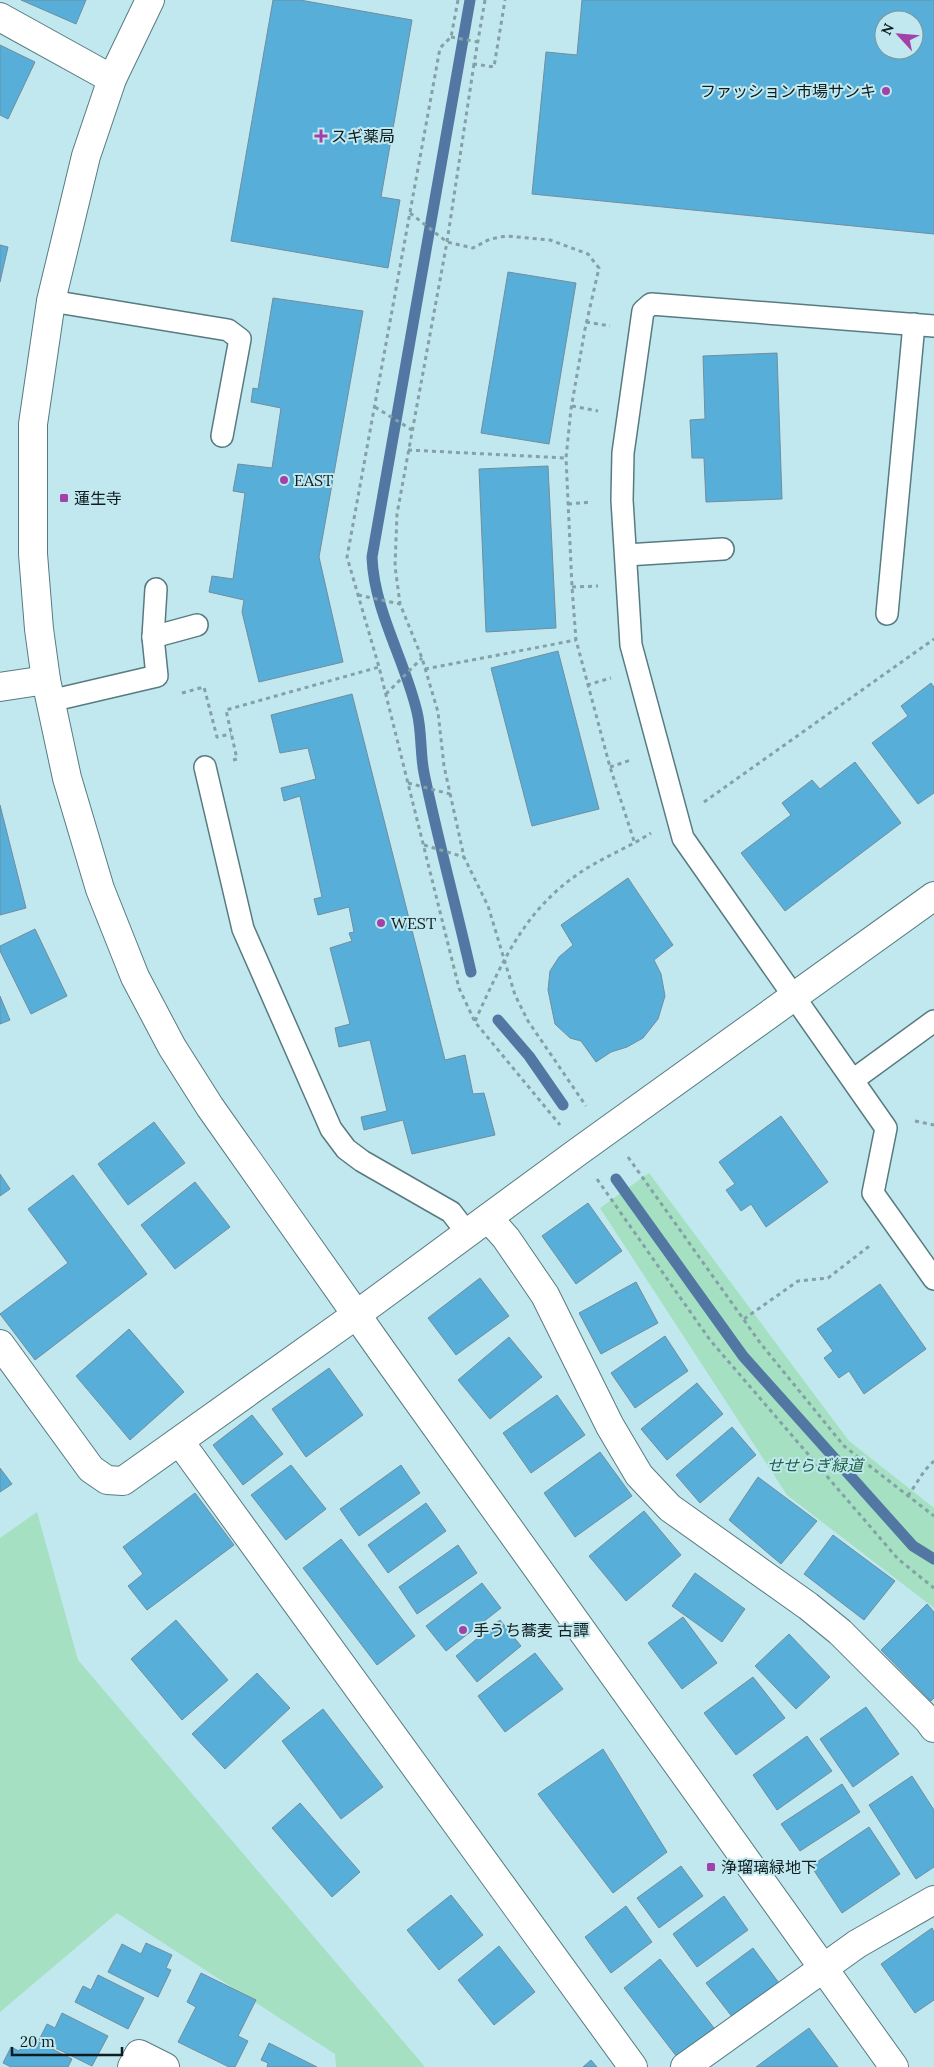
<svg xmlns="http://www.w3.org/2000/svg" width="934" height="2067" font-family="Lora,'Noto Sans JP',serif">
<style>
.green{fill:#a4e0c1}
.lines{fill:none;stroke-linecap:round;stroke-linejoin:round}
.stream{stroke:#5277a2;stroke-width:11}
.building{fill:#57aed8;stroke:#718e9e;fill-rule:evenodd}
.service-casing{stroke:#577b81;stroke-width:24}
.minor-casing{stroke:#577b81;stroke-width:30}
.tertiary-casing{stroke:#577b81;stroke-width:30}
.path{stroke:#83a1a6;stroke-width:3;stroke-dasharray:4 4;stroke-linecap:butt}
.service{stroke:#fff;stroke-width:21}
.minor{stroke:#fff;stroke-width:28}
.tertiary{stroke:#fff;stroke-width:28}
.poi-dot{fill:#a241a9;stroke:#c1e8ee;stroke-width:2}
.labels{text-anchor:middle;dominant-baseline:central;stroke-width:4;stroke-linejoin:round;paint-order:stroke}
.poi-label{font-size:16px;fill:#0f1d20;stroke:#c1e8ee;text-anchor:start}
.park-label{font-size:16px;font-style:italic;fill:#216246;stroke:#c1e8ee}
</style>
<rect width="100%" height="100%" fill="#c1e8ee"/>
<!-- green -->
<g class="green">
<path d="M 649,1173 L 849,1441 L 934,1508 L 934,1608 L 787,1495 L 600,1208 Z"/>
<path d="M 37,1512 L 78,1660 L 425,2067 L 336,2067 L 335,2054 L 117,1913 L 0,2012 L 0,1538 Z"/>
</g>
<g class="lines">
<!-- stream -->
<g class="stream">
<path d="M 470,0 L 372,557 C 374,611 405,660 417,712 C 422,732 420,753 424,773 C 438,840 456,906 471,972"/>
<path d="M 498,1020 L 529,1056 L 563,1105"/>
<path d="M 616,1179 L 743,1356 L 913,1546 L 934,1559"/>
</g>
</g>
<!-- building -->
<g class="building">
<path d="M 21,0 L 86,0 L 76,24 Z"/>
<path d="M 273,0 L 300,0 L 412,20 L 381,197 L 400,200 L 388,268 L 231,241 Z"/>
<path d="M 582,0 L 934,0 L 934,234 L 532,194 L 546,52 L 577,55 ZM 884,20 L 914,20 L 914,50 L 884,50 Z"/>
<path d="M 0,45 L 35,62 L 8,119 L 0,115 Z"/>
<path d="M 0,245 L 8,247 L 0,282 Z"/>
<path d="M 508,272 L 576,283 L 549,444 L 481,433 Z"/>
<path d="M 273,298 L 363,311 L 319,557 L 343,662 L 259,682 L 242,612 L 244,600 L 209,592 L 212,576 L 233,579 L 245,493 L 233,491 L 238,464 L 272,468 L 281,408 L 251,402 L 253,388 L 258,389 Z"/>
<path d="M 777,353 L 782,499 L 706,502 L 704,458 L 692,458 L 690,420 L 705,419 L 703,356 Z"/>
<path d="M 548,466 L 556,628 L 486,632 L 479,469 Z"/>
<path d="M 558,651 L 599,809 L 532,826 L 491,668 Z"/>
<path d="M 931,683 L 934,687 L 934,793 L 918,804 L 872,743 L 908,716 L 901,706 Z"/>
<path d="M 352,694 L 445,1060 L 465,1055 L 473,1094 L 484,1093 L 495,1135 L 412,1154 L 403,1120 L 364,1130 L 361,1117 L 387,1111 L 370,1040 L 339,1047 L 335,1028 L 350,1024 L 330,948 L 352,941 L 349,933 L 354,932 L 349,907 L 318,915 L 314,899 L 322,897 L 300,796 L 284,801 L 281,788 L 316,779 L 308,748 L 280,753 L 271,715 Z"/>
<path d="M 855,762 L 901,823 L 785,911 L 741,853 L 791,815 L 782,803 L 812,780 L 820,789 Z"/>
<path d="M 0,805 L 26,908 L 0,915 Z"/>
<path d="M 628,878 L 673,945 L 654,960 L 661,974 L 665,996 L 658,1019 L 643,1038 L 627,1047 L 611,1052 L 596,1062 L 581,1041 L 570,1038 L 555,1024 L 548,990 L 550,971 L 559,957 L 573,945 L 561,925 Z"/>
<path d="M 35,929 L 67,996 L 31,1014 L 0,951 L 0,946 Z"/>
<path d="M 0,996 L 10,1020 L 0,1024 Z"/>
<path d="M 781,1116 L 828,1182 L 766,1227 L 751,1204 L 741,1211 L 726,1190 L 735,1184 L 719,1162 Z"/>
<path d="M 154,1122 L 185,1163 L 128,1205 L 98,1164 Z"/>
<path d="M 0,1174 L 10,1189 L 0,1196 Z"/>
<path d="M 73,1175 L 147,1274 L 35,1360 L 0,1314 L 68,1263 L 28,1209 Z"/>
<path d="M 195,1182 L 230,1227 L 175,1269 L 141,1225 Z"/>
<path d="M 588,1203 L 622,1251 L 576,1284 L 542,1236 Z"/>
<path d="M 480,1278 L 509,1316 L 456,1355 L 428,1318 Z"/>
<path d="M 636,1282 L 658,1323 L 601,1354 L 579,1313 Z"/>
<path d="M 880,1284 L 926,1349 L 864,1394 L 849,1371 L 839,1378 L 824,1358 L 833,1351 L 817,1329 Z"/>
<path d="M 129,1329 L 184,1392 L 130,1440 L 76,1376 Z"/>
<path d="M 665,1336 L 688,1371 L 635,1408 L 611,1373 Z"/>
<path d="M 509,1337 L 542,1377 L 490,1419 L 458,1380 Z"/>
<path d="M 329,1368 L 363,1415 L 306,1457 L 272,1409 Z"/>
<path d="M 697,1383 L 723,1414 L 667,1460 L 641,1429 Z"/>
<path d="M 557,1395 L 585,1435 L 531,1473 L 503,1433 Z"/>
<path d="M 252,1415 L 283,1454 L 243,1485 L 213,1445 Z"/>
<path d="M 732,1427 L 756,1455 L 700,1503 L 676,1475 Z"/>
<path d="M 600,1452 L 632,1496 L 575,1537 L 544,1493 Z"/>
<path d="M 291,1465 L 326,1509 L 286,1540 L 251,1495 Z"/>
<path d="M 401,1465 L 420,1493 L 359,1536 L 340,1509 Z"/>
<path d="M 0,1468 L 12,1484 L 0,1492 Z"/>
<path d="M 758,1477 L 817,1521 L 781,1564 L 729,1520 Z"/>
<path d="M 195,1493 L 234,1545 L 147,1610 L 128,1586 L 143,1574 L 123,1547 Z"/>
<path d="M 426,1503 L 446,1531 L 388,1573 L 368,1545 Z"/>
<path d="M 644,1511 L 681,1555 L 626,1601 L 589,1556 Z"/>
<path d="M 833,1535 L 895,1581 L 864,1620 L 804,1574 Z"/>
<path d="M 341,1539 L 415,1636 L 377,1665 L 303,1568 Z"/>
<path d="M 458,1545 L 477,1573 L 417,1614 L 399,1587 Z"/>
<path d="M 695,1573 L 745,1609 L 722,1642 L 672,1606 Z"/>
<path d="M 482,1583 L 501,1608 L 446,1651 L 426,1626 Z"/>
<path d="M 927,1604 L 934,1612 L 934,1698 L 931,1701 L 881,1650 Z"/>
<path d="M 683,1617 L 717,1663 L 682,1689 L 648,1643 Z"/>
<path d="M 176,1620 L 228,1680 L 182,1720 L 131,1659 Z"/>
<path d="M 500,1620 L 521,1646 L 477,1682 L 456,1656 Z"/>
<path d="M 789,1634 L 830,1677 L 796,1709 L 755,1666 Z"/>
<path d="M 535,1653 L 563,1689 L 505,1732 L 478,1696 Z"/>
<path d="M 257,1673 L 290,1708 L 225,1769 L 192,1734 Z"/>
<path d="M 753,1677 L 785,1718 L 736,1755 L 704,1713 Z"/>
<path d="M 866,1707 L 899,1754 L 853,1787 L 820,1739 Z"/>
<path d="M 323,1709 L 383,1787 L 341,1819 L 282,1741 Z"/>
<path d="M 807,1736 L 832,1771 L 777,1810 L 753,1775 Z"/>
<path d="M 603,1749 L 667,1852 L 613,1893 L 538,1794 Z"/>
<path d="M 912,1776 L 934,1810 L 934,1867 L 916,1879 L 869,1805 Z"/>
<path d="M 842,1784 L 860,1812 L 800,1851 L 781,1824 Z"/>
<path d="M 300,1803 L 360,1872 L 332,1897 L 272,1828 Z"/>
<path d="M 869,1827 L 900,1874 L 842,1913 L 811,1866 Z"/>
<path d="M 681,1866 L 703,1896 L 659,1928 L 637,1898 Z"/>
<path d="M 451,1895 L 483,1935 L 439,1970 L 407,1930 Z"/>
<path d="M 724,1896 L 748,1930 L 697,1967 L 673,1934 Z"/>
<path d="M 626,1906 L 652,1942 L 611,1973 L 585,1937 Z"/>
<path d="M 932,1928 L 934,1932 L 934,2000 L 915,2013 L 881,1964 Z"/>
<path d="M 146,1943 L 172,1955 L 166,1968 L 171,1970 L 158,1997 L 108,1972 L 122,1944 L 141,1954 Z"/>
<path d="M 499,1946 L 535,1992 L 494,2025 L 458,1980 Z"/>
<path d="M 753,1948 L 779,1983 L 733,2018 L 706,1983 Z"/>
<path d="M 660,1959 L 714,2028 L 677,2057 L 624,1988 Z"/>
<path d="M 201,1973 L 256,2000 L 238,2036 L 248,2041 L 235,2067 L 229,2067 L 178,2042 L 196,2007 L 187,2002 Z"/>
<path d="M 98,1975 L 144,1998 L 128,2029 L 75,2002 L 83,1986 L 91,1990 Z"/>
<path d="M 62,2013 L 108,2036 L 92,2066 L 39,2040 L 47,2024 L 55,2028 Z"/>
<path d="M 809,2028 L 838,2067 L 756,2067 Z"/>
<path d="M 27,2036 L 72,2059 L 68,2067 L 11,2067 L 3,2063 L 11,2047 L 19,2051 Z"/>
<path d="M 269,2043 L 317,2067 L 267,2067 L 268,2063 L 261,2060 Z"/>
<path d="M 591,2060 L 597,2067 L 583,2067 Z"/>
</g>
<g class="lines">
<!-- service casing -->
<g class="service-casing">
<g id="service">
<path d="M 51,301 L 228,330 L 240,339 L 222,436"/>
<path d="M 934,326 L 651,304 L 643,311 L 623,453 L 622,500 L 631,645 L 683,838 L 886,1128 L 873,1193 L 934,1279"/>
<path d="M 626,555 L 723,549"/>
<path d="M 887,614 L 914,324"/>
<path d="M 153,637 L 197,625"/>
<path d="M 50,701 L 157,676 L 153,637 L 156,589"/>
<path d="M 205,767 L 243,929 L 331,1129 L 346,1149 L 362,1161 L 451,1212 L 468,1234"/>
<path d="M 853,1080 L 934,1021"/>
</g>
</g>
<!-- minor casing -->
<g class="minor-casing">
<g id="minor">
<path d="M 0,17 L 112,79"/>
<path d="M 0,687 L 46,680"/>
<path d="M 488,1218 L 506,1238 L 545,1295 L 610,1426 L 639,1475 L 670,1508 L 808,1606 L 840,1632 L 928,1720 L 934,1728"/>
<path d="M 0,1344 L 91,1469 L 107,1480 L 123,1481 L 356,1315"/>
<path d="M 180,1442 L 633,2067"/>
<path d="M 132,2067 L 139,2054 L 165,2067"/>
<path d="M 685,2067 L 857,1944 L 934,1900"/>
</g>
</g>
<!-- tertiary casing -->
<g class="tertiary-casing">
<g id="tertiary">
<path d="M 150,0 L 112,79 L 86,156 L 51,301 L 33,424 L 33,554 L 39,629 L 46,680 L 67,778 L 100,889 L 135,977 L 172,1047 L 210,1107 L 382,1351 L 894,2067"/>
<path d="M 356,1315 L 579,1151 L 934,896"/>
</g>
</g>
<!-- path -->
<g class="path">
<path d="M 458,0 L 451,37 L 440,48 L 347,557 L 379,667 L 459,988 L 475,1022 L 560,1125"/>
<path d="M 485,0 L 474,64 L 494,67 L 505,0"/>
<path d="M 451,37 L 478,42"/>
<path d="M 474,64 L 447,242 L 397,514 L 395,566 L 400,604 L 422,658 L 438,712 L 444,766 L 464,857 L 488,906 L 515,995 L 528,1021 L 586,1106"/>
<path d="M 410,213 L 447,242 L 473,248 L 490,239 L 506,236 L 550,240 L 588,254 L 599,268 L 585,329 L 571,409 L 566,458 L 572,587 L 576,640 L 610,767 L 635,844"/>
<path d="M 586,322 L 610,326"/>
<path d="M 572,406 L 598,411"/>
<path d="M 375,407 L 412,430"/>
<path d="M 408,450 L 566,458"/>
<path d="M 568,504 L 592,502"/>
<path d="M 572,587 L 598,586"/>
<path d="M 358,595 L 400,604"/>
<path d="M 425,669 L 576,640"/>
<path d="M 587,685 L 611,678"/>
<path d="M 182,693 L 204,687 L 217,737 L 231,734"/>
<path d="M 386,694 L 422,658"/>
<path d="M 233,760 L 237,759 L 226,710 L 379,667"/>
<path d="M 610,767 L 631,760"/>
<path d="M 408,783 L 450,794"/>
<path d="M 704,802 L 934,639"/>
<path d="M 424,845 L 464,857"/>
<path d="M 475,1021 C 502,963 523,912 578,874 C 601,858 628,848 651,833"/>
<path d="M 915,1121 L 934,1125"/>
<path d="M 628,1157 L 761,1344 L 844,1446 L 934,1516"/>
<path d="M 597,1179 L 710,1340 L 898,1559 L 934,1588"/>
<path d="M 744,1319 L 798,1281 L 828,1278 L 872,1244"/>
<path d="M 908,1496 L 925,1470 L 934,1461"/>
</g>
<!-- service -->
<use href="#service" class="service"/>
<!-- minor -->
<use href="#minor" class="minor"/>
<!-- tertiary -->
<use href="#tertiary" class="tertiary"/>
</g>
<!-- markers -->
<g class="poi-dot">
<circle cx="886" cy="91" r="5"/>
<path d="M318.5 128.5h5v5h5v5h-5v5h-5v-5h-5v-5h5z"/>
<circle cx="284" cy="480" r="5"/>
<rect x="59" y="493" width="10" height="10" rx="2.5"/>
<circle cx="381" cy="923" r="5"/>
<circle cx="463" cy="1630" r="5"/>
<rect x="706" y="1862" width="10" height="10" rx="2.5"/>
</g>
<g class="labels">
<!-- poi labels -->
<g class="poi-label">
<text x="876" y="91" text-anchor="end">ファッション市場サンキ</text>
<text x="331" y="136">スギ薬局</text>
<text x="294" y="480">EAST</text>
<text x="74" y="498">蓮生寺</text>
<text x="391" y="923">WEST</text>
<text x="473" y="1630">手うち蕎麦 古譚</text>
<text x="721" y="1867">浄瑠璃緑地下</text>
</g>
<!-- park labels -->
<g class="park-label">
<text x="815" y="1465">せせらぎ緑道</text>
</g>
</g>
<!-- north arrow -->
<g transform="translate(899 35) rotate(296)"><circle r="24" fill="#c1e8ee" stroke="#7a979c"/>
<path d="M0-4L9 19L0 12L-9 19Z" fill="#a241a9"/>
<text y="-8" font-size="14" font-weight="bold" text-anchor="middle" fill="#0f1d20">N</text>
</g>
<!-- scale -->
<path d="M12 2047v8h110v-8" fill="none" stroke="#0f1d20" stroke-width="2.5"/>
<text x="20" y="2047" font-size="15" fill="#0f1d20" stroke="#c1e8ee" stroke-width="4" paint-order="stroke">20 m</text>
</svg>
